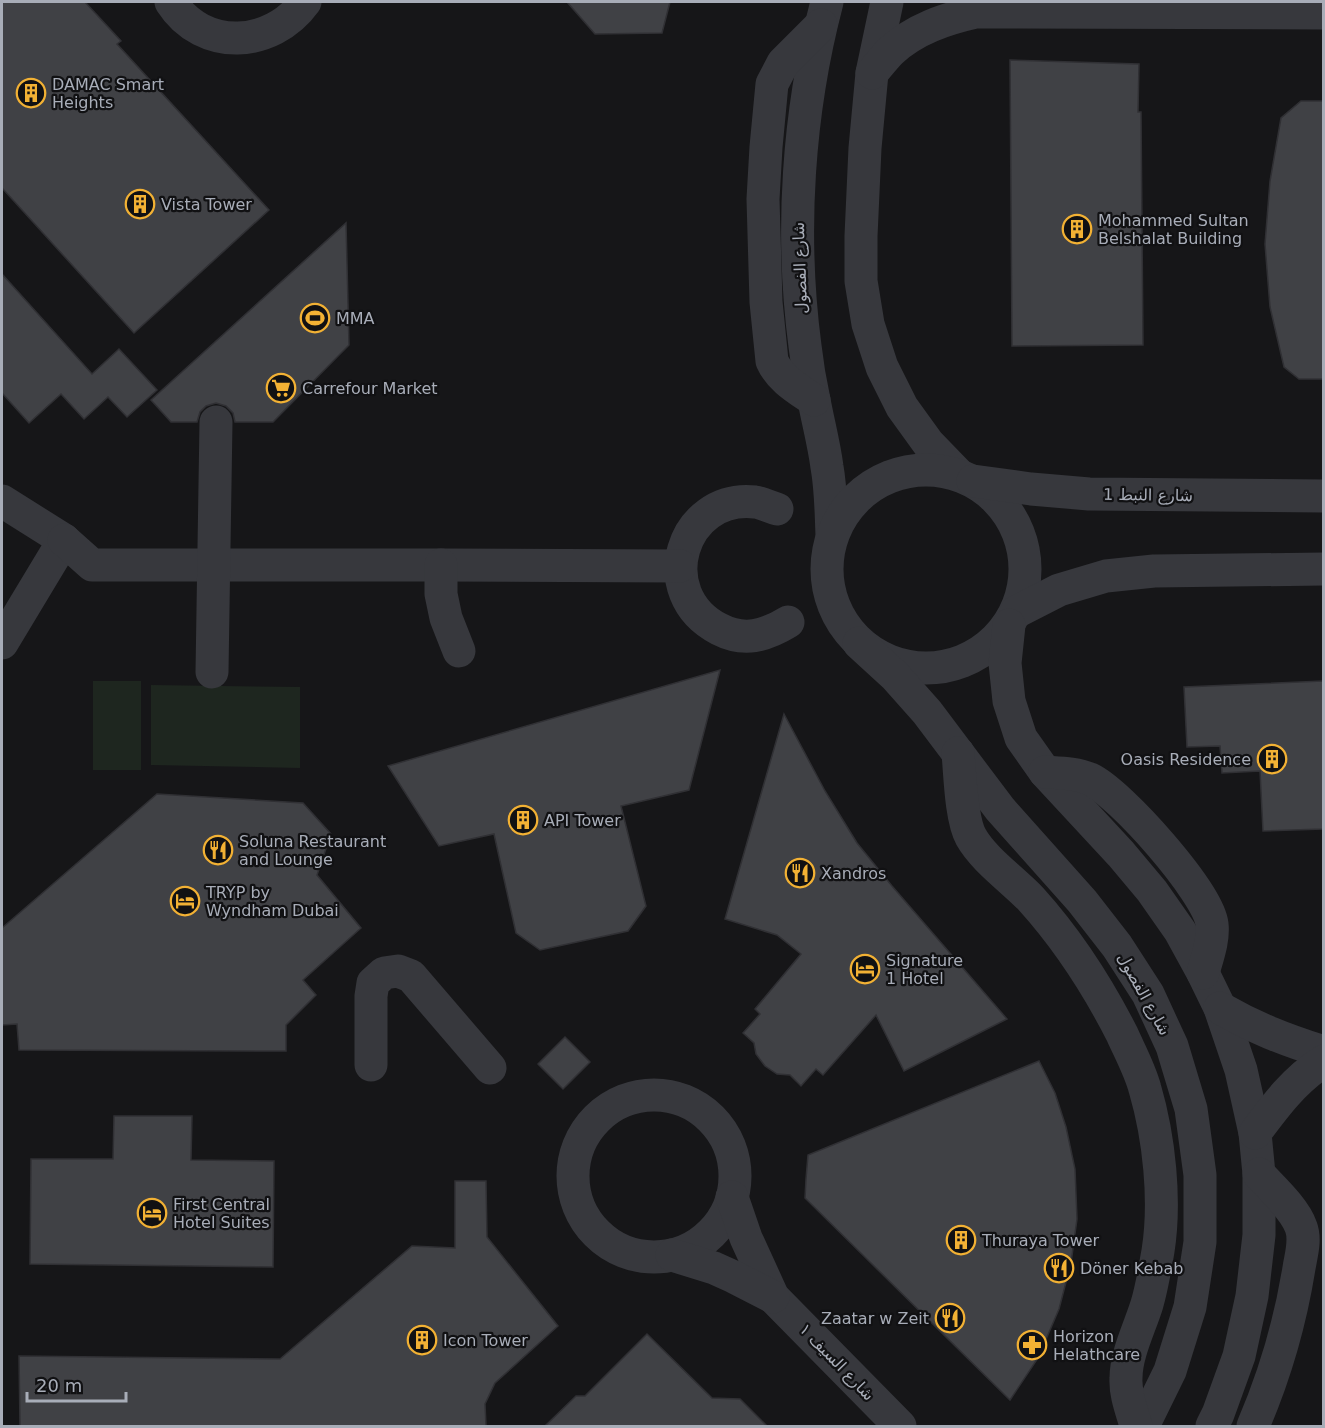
<svg xmlns="http://www.w3.org/2000/svg" width="1325" height="1428" font-family="'DejaVu Sans','Noto Sans Arabic',sans-serif">
<style>
.green{fill:#1e261f}
.building{fill:#404145;stroke:#303034;stroke-width:1.5}
.lines{fill:none;stroke-linecap:round;stroke-linejoin:round}
.minor{stroke:#37383d;stroke-width:33}
.labels{text-anchor:middle;dominant-baseline:central;stroke-width:4.5;stroke-linejoin:round;paint-order:stroke}
.poi-label{font-size:16px;fill:#a8adb8;stroke:#111113;text-anchor:start}
.street-label{font-size:16px;fill:#a8adb8;stroke:#111113}
</style>
<rect width="100%" height="100%" fill="#161618"/>
<!-- green -->
<g class="green">
<rect x="93" y="681" width="48" height="89"/>
<path d="M 151,685 L 300,687 L 300,768 L 151,765 Z"/>
</g>
<!-- building -->
<g class="building">
<path d="M 2,2 L 85,2 L 121,41 L 117,44 L 269,210 L 134,333 L 2,188 Z"/>
<path d="M 567,2 L 670,2 L 662,33 L 595,34 Z"/>
<path d="M 1010,60 L 1139,64 L 1138,112 L 1141,112 L 1143,345 L 1012,346 Z"/>
<path d="M 1301,101 L 1323,101 L 1323,379 L 1299,379 L 1284,367 L 1270,307 L 1265,244 L 1270,181 L 1281,118 Z"/>
<path d="M 346,223 L 349,345 L 273,422 L 235,422 L 233,413 L 226,406 L 216,403 L 206,406 L 200,412 L 197,422 L 171,422 L 151,400 Z"/>
<path d="M 2,274 L 92,374 L 119,349 L 157,390 L 127,417 L 108,397 L 84,419 L 61,394 L 29,423 L 2,393 Z"/>
<path d="M 720,670 L 689,790 L 621,806 L 646,906 L 628,931 L 540,950 L 516,933 L 494,834 L 439,846 L 388,766 Z"/>
<path d="M 1323,681 L 1323,829 L 1263,831 L 1260,771 L 1222,773 L 1220,746 L 1187,747 L 1184,687 Z"/>
<path d="M 784,714 L 825,791 L 857,843 L 892,886 L 1007,1019 L 904,1071 L 876,1015 L 823,1075 L 816,1069 L 801,1086 L 790,1075 L 777,1074 L 765,1066 L 756,1054 L 754,1043 L 743,1033 L 760,1014 L 755,1009 L 801,954 L 777,935 L 725,919 Z"/>
<path d="M 157,794 L 303,803 L 331,834 L 317,875 L 361,928 L 303,980 L 316,995 L 286,1025 L 286,1051 L 19,1050 L 17,1024 L 2,1025 L 2,928 Z"/>
<path d="M 565,1037 L 590,1062 L 563,1089 L 538,1064 Z"/>
<path d="M 1039,1061 L 1055,1093 L 1066,1127 L 1075,1169 L 1077,1219 L 1071,1263 L 1059,1309 L 1038,1358 L 1010,1400 L 805,1198 L 806,1179 L 808,1155 Z"/>
<path d="M 114,1116 L 192,1116 L 191,1160 L 274,1161 L 273,1267 L 30,1264 L 31,1159 L 113,1159 Z"/>
<path d="M 455,1181 L 486,1181 L 487,1237 L 558,1326 L 495,1383 L 485,1404 L 486,1426 L 20,1426 L 19,1356 L 280,1359 L 412,1246 L 455,1248 Z"/>
<path d="M 647,1334 L 712,1398 L 740,1399 L 767,1426 L 545,1426 L 576,1396 L 585,1396 Z"/>
</g>
<g class="lines">
<!-- minor -->
<g class="minor">
<path d="M 171,2 C 203,52 272,48 305,2"/>
<path d="M 827,2 C 798,112 790,232 805,346 C 807,364 810,382 814,400 C 818,422 824,444 827,467 C 831,489 831,512 832,535"/>
<path d="M 887,2 L 872,73 L 865,148 L 861,236 L 861,281 L 868,324 L 882,367 L 902,407 L 928,443 L 959,475"/>
<path d="M 872,73 C 878,66 884,58 891,51 C 915,29 945,19 976,12 L 1324,13"/>
<path d="M 814,400 C 798,389 780,379 772,361 L 766,302 L 763,199 L 766,147 L 772,84 L 783,63 L 821,25"/>
<circle cx="926" cy="569" r="99"/>
<path d="M 973,481 L 1031,489 L 1089,494 L 1324,496"/>
<path d="M 2,501 L 64,540 L 2,643"/>
<path d="M 777,509 C 770,507 762,503 755,502 C 681,494 651,594 719,629 C 744,642 765,636 788,622"/>
<path d="M 64,540 L 92,565 L 441,565 L 680,566"/>
<path d="M 441,565 L 441,594 L 446,618 L 459,651"/>
<path d="M 1016,612 L 1059,590 L 1106,576 L 1154,571 L 1324,569"/>
<path d="M 1009,625 L 1005,663 L 1009,701 L 1021,738 L 1045,772 L 1121,854 L 1152,891 L 1180,931 L 1203,973 L 1220,1008 L 1241,1070 L 1255,1133 L 1259,1174 L 1259,1235 L 1252,1296 L 1239,1356 L 1218,1414 L 1212,1426"/>
<path d="M 859,643 L 895,676 L 927,712 L 1000,809 L 1082,901 L 1117,946 L 1148,994 L 1172,1046 L 1191,1109 L 1200,1175 L 1200,1242 L 1190,1307 L 1170,1371 L 1143,1426"/>
<path d="M 212,672 L 216,422"/>
<path d="M 958,753 C 960,775 961,819 971,837 C 984,860 1013,880 1031,899 C 1068,940 1097,985 1122,1034 C 1130,1052 1140,1070 1145,1089 C 1159,1137 1166,1200 1158,1251 C 1155,1268 1152,1287 1147,1304 C 1140,1327 1126,1354 1126,1378 C 1125,1395 1132,1411 1136,1426"/>
<path d="M 1045,772 C 1060,773 1076,773 1090,779 C 1120,793 1208,892 1212,924 C 1214,940 1207,958 1203,973"/>
<path d="M 1220,1008 C 1255,1028 1285,1040 1324,1052"/>
<path d="M 371,1065 L 371,996 L 373,983 L 384,973 L 398,971 L 411,976 L 490,1068"/>
<circle cx="654" cy="1176" r="81"/>
<path d="M 1255,1133 C 1275,1106 1295,1079 1324,1061"/>
<path d="M 732,1197 L 746,1238 L 773,1297 L 900,1426"/>
<path d="M 672,1255 L 714,1268 L 734,1277 L 773,1297"/>
<path d="M 1253,1426 C 1275,1375 1290,1324 1299,1268 C 1301,1255 1306,1240 1301,1227 C 1295,1209 1272,1188 1259,1174"/>
</g>
</g>
<!-- icons -->
<defs>
<g id="building-ring" transform="scale(1.5)"><circle r="9.5" fill="#111113" stroke="#f2b134" stroke-width="1.5"/><path d="M-4-6H4V6H1V3H-1V6H-4ZM-2.5-4.3h1.7v1.8h-1.7ZM.8-4.3h1.7v1.8H.8ZM-2.5-1h1.7V.8h-1.7ZM.8-1h1.7V.8H.8Z" fill="#f2b134"/></g>
<g id="stadium-ring" transform="scale(1.5)"><circle r="9.5" fill="#111113" stroke="#f2b134" stroke-width="1.5"/><path d="M0-5a6.5 5 0 1 0 0 10a6.5 5 0 1 0 0-10ZM-3.5-1.8h7v3.6h-7Z" fill="#f2b134"/></g>
<g id="supermarket-ring" transform="scale(1.5)"><circle r="9.5" fill="#111113" stroke="#f2b134" stroke-width="1.5"/><path d="M-6-5.5h2.5l.6 2H6L4.5 2H-2.5L-4.4-4H-6ZM-1.5 3.2a1.3 1.3 0 1 0 .1 0ZM3 3.2a1.3 1.3 0 1 0 .1 0Z" fill="#f2b134"/></g>
<g id="restaurant-ring" transform="scale(1.5)"><circle r="9.5" fill="#111113" stroke="#f2b134" stroke-width="1.5"/><path d="M-5-6h1v4h1v-4h1v4h1v-4h1v5L-1.5 .5V6h-2V.5L-5-1ZM5-6V6H3V1.5H1.5Q1.5-4 5-6Z" fill="#f2b134"/></g>
<g id="hotel-ring" transform="scale(1.5)"><circle r="9.5" fill="#111113" stroke="#f2b134" stroke-width="1.5"/><path d="M-6-4.5h1.5V1H6V5H4.5V3h-9V5H-6ZM-4 0a1.8 1.8 0 1 1 3.6 0ZM.5 0V-2.5h3Q6-2.5 6 0Z" fill="#f2b134"/></g>
<g id="pharmacy-ring" transform="scale(1.5)"><circle r="9.5" fill="#111113" stroke="#f2b134" stroke-width="1.5"/><path d="M-2-6h4v4h4v4h-4v4h-4v-4h-4v-4h4Z" fill="#f2b134"/></g>
</defs>
<g fill-rule="evenodd">
<use href="#building-ring" x="31" y="93"/>
<use href="#building-ring" x="140" y="204"/>
<use href="#building-ring" x="1077" y="229"/>
<use href="#stadium-ring" x="315" y="318"/>
<use href="#supermarket-ring" x="281" y="388"/>
<use href="#building-ring" x="1272" y="759"/>
<use href="#building-ring" x="523" y="820"/>
<use href="#restaurant-ring" x="218" y="850"/>
<use href="#restaurant-ring" x="800" y="873"/>
<use href="#hotel-ring" x="185" y="901"/>
<use href="#hotel-ring" x="865" y="969"/>
<use href="#hotel-ring" x="152" y="1213"/>
<use href="#building-ring" x="961" y="1240"/>
<use href="#restaurant-ring" x="1059" y="1268"/>
<use href="#restaurant-ring" x="950" y="1318"/>
<use href="#building-ring" x="422" y="1340"/>
<use href="#pharmacy-ring" x="1032" y="1345"/>
</g>
<g class="labels">
<!-- poi labels -->
<g class="poi-label">
<text x="52" y="84">DAMAC Smart<tspan x="52" dy="18">Heights</tspan></text>
<text x="161" y="204">Vista Tower</text>
<text x="1098" y="220">Mohammed Sultan<tspan x="1098" dy="18">Belshalat Building</tspan></text>
<text x="336" y="318">MMA</text>
<text x="302" y="388">Carrefour Market</text>
<text x="1251" y="759" text-anchor="end">Oasis Residence</text>
<text x="544" y="820">API Tower</text>
<text x="239" y="841">Soluna Restaurant<tspan x="239" dy="18">and Lounge</tspan></text>
<text x="821" y="873">Xandros</text>
<text x="206" y="892">TRYP by<tspan x="206" dy="18">Wyndham Dubai</tspan></text>
<text x="886" y="960">Signature<tspan x="886" dy="18">1 Hotel</tspan></text>
<text x="173" y="1204">First Central<tspan x="173" dy="18">Hotel Suites</tspan></text>
<text x="982" y="1240">Thuraya Tower</text>
<text x="1080" y="1268">Döner Kebab</text>
<text x="929" y="1318" text-anchor="end">Zaatar w Zeit</text>
<text x="1053" y="1336">Horizon<tspan x="1053" dy="18">Helathcare</tspan></text>
<text x="443" y="1340">Icon Tower</text>
</g>
<!-- street labels -->
<g class="street-label">
<text transform="translate(800 268) rotate(-92)">شارع الفصول</text>
<text transform="translate(1148 495) rotate(1)">شارع النبط 1</text>
<text transform="translate(1144 994) rotate(61)">شارع الفصول</text>
<text transform="translate(837 1362) rotate(46)">شارع السيف ١</text>
</g>
</g>
<!-- border -->
<rect width="1325" height="1428" fill="none" stroke="#a8adb8" stroke-width="6"/>
<!-- scale -->
<path d="M27 1392v9h99v-9" fill="none" stroke="#a8adb8" stroke-width="3"/>
<text x="36" y="1392" font-size="18" fill="#a8adb8" stroke="#111113" stroke-width="4.5" paint-order="stroke">20 m</text>
</svg>
